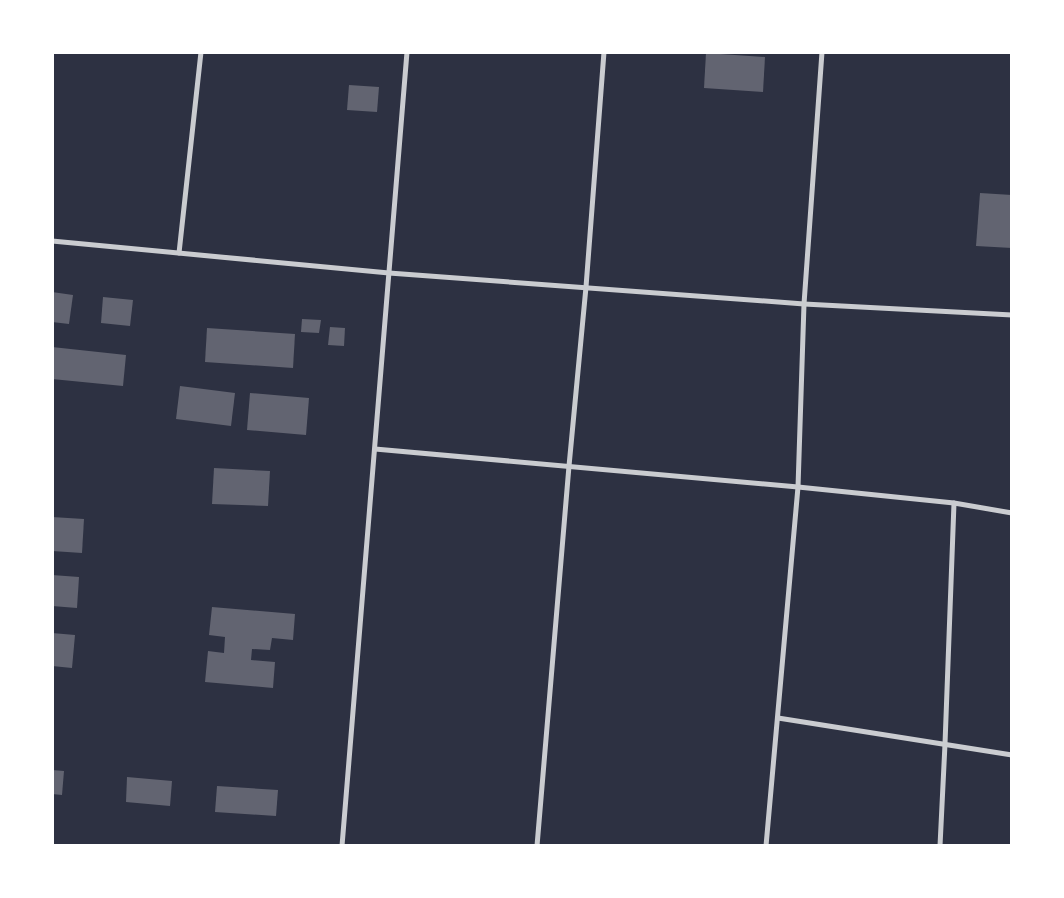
<svg xmlns="http://www.w3.org/2000/svg" width="1064" height="898" font-family="'Source Serif 4',serif">
<style>
.building{fill:#626471}
.lines{fill:none;stroke-linecap:round;stroke-linejoin:round}
.minor{stroke:#caccd0;stroke-width:5}
</style>
<rect width="100%" height="100%" fill="#2d3142"/>
<!-- building -->
<g class="building">
<path d="M 706,53 L 765,57 L 763,92 L 704,88 Z"/>
<path d="M 349,85 L 379,87 L 377,112 L 347,110 Z"/>
<path d="M 980,193 L 1012,195 L 1012,248 L 976,246 Z"/>
<path d="M 52,292 L 73,295 L 69,324 L 52,322 Z"/>
<path d="M 103,297 L 133,300 L 130,326 L 101,323 Z"/>
<path d="M 302,319 L 321,320 L 319,333 L 301,332 Z"/>
<path d="M 330,327 L 345,328 L 344,346 L 328,345 Z"/>
<path d="M 207,328 L 295,334 L 293,368 L 205,362 Z"/>
<path d="M 52,347 L 126,355 L 123,386 L 52,379 Z"/>
<path d="M 180,386 L 235,393 L 231,426 L 176,419 Z"/>
<path d="M 250,393 L 309,398 L 306,435 L 247,430 Z"/>
<path d="M 214,468 L 270,471 L 268,506 L 212,504 Z"/>
<path d="M 52,517 L 84,519 L 82,553 L 52,551 Z"/>
<path d="M 52,575 L 79,577 L 77,608 L 52,606 Z"/>
<path d="M 212,607 L 295,614 L 293,640 L 272,638 L 270,650 L 252,649 L 251,660 L 275,662 L 273,688 L 205,682 L 208,651 L 224,653 L 225,637 L 209,635 Z"/>
<path d="M 52,633 L 75,635 L 72,668 L 52,666 Z"/>
<path d="M 52,770 L 64,771 L 62,795 L 52,794 Z"/>
<path d="M 127,777 L 172,781 L 170,806 L 126,802 Z"/>
<path d="M 217,786 L 278,790 L 276,816 L 215,812 Z"/>
</g>
<g class="lines">
<!-- minor -->
<g class="minor">
<path d="M 52,241 L 389,273 L 804,304 L 1012,315"/>
<path d="M 179,253 L 201,52"/>
<path d="M 375,449 L 798,487 L 954,503 L 1012,513"/>
<path d="M 778,718 L 1012,755"/>
<path d="M 342,846 L 407,52"/>
<path d="M 537,846 L 569,466 L 586,287 L 604,52"/>
<path d="M 766,846 L 798,487 L 804,304 L 822,52"/>
<path d="M 940,846 L 945,744 L 954,503"/>
</g>
</g>
<!-- border -->
<rect width="1064" height="898" fill="none" stroke="#ffffff" stroke-width="108"/>
</svg>
